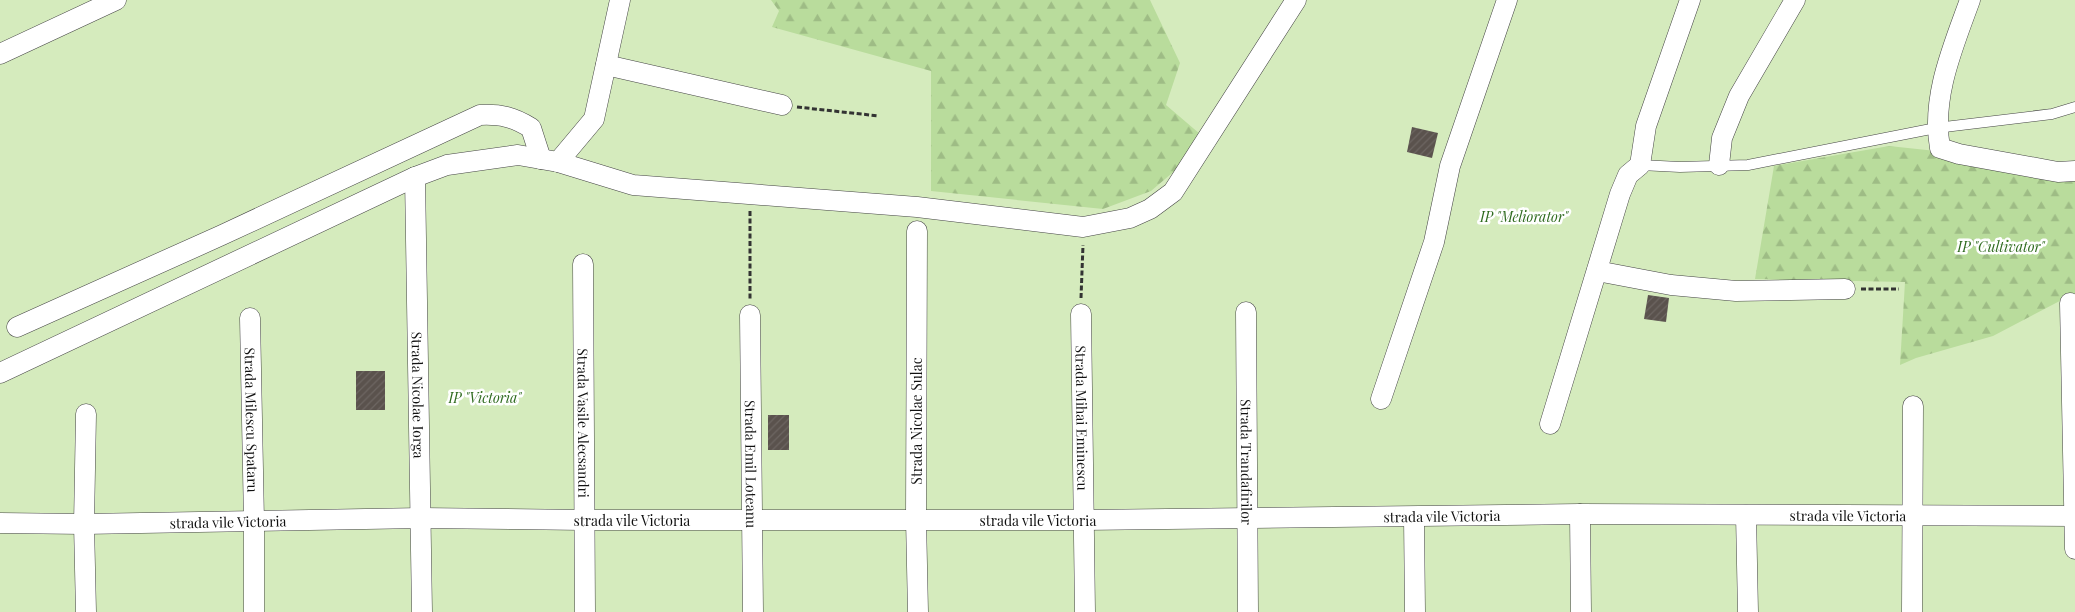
<svg xmlns="http://www.w3.org/2000/svg" width="2075" height="612" font-family="'Playfair Display',serif">
<style>
.grass{fill:#d5ebbd}
.forest{fill:url(#forest-firs)}
.building{fill:url(#building-hatch)}
.lines{fill:none;stroke-linecap:round;stroke-linejoin:round}
.service-casing{stroke:#444;stroke-width:11}
.minor-casing{stroke:#444;stroke-width:21}
.path{stroke:#333;stroke-width:3;stroke-dasharray:5 2.5;stroke-linecap:butt}
.service{stroke:#fff;stroke-width:10}
.minor{stroke:#fff;stroke-width:20}
.labels{text-anchor:middle;dominant-baseline:central;stroke-width:5;stroke-linejoin:round;paint-order:stroke}
.park-label{font-size:14px;font-style:italic;fill:#2f6b1f;stroke:#fff}
.street-label{font-size:14px;fill:#111;stroke:#fff}
</style>
<defs>
<pattern id="forest-firs" width="22" height="20" patternUnits="userSpaceOnUse" patternTransform="scale(1.25)"><rect width="22" height="20" fill="#b9dc9c"/><path d="M5 1l3.5 6h-7zM16 11l3.5 6h-7z" fill="#9ebc85"/></pattern>
<pattern id="building-hatch" width="6" height="6" patternUnits="userSpaceOnUse" patternTransform="scale(1.25)"><rect width="6" height="6" fill="#5a524d"/><path d="M-1 1l2-2M0 6l6-6M5 7l2-2" fill="none" stroke="#6d6662"/></pattern>
</defs>
<rect width="100%" height="100%" fill="#fffdf5"/>
<!-- grass -->
<rect class="grass" x="0" y="0" width="2075" height="612"/>
<!-- forest -->
<g class="forest">
<path d="M 771,0 L 1150,0 L 1180,63 L 1166,105 L 1200,134 L 1178,168 L 1151,191 L 1103,209 L 931,191 L 931,71 L 772,27 L 779,11 Z"/>
<path d="M 1889,146 L 1936,151 L 2075,177 L 2075,293 L 1993,336 L 1916,358 L 1900,365 L 1905,282 L 1755,279 L 1774,166 Z"/>
</g>
<!-- building -->
<g class="building">
<path d="M 1412,127 L 1438,133 L 1432,158 L 1407,152 Z"/>
<path d="M 1648,295 L 1669,298 L 1666,322 L 1644,319 Z"/>
<rect x="356" y="371" width="29" height="39"/>
<rect x="768" y="415" width="21" height="35"/>
</g>
<g class="lines">
<!-- service casing -->
<g class="service-casing">
<path id="service" d="M 1640,165 L 1680,167 L 1748,165 L 1936,128 L 2052,114 L 2075,107"/>
</g>
<!-- minor casing -->
<g class="minor-casing">
<g id="minor">
<path d="M 1970,0 C 1953,47 1931,97 1940,148 L 1959,154 L 2058,172 L 2075,171"/>
<path d="M 0,54 L 116,0"/>
<path d="M 606,65 L 782,105"/>
<path d="M 558,162 L 594,119 L 620,0"/>
<path d="M 1719,165 L 1722,138 L 1739,96 L 1795,0"/>
<path id="s1" d="M 415,177 L 422,612"/>
<path d="M 917,231 L 916,519 L 918,612"/>
<path id="s2" d="M 583,264 L 585,612"/>
<path d="M 1597,271 L 1671,285 L 1736,291 L 1845,289"/>
<path d="M 2070,303 L 2075,549"/>
<path id="s3" d="M 1246,312 L 1248,612"/>
<path id="s4" d="M 1081,314 L 1085,612"/>
<path id="s5" d="M 750,315 L 753,612"/>
<path id="s6" d="M 250,318 L 254,521 L 254,612"/>
<path d="M 17,327 L 222,235 L 480,115 C 501,114 513,117 531,128 L 541,159"/>
<path d="M 0,373 L 415,177 L 447,165 L 518,155 L 558,162 L 633,185 L 917,207 L 1083,227 L 1130,218 L 1150,209 L 1173,192 L 1296,0"/>
<path d="M 1381,399 L 1434,242 L 1450,166 L 1507,0"/>
<path d="M 86,414 L 84,524 L 86,612"/>
<path d="M 1550,424 L 1620,194 L 1628,175 L 1640,165 L 1646,126 L 1690,0"/>
<path d="M 1580,514 L 1581,612"/>
<path d="M 1746,515 L 1748,612"/>
<path d="M 1414,517 L 1415,612"/>
<path id="s7" d="M 0,523 L 84,524 L 421,518 L 583,520 L 1084,520 L 1580,514 L 2075,516"/>
<path d="M 1912,612 L 1913,406"/>
</g>
</g>
<!-- path -->
<g class="path">
<path d="M 797,107 L 879,116"/>
<path d="M 750,211 L 750,300"/>
<path d="M 1861,289 L 1899,289"/>
<path d="M 1081,298 L 1083,245"/>
</g>
<!-- service -->
<use href="#service" class="service"/>
<!-- minor -->
<use href="#minor" class="minor"/>
</g>
<g class="labels">
<!-- park labels -->
<g class="park-label">
<text x="1524" y="216">IP "Meliorator"</text>
<text x="2001" y="246">IP "Cultivator"</text>
<text x="485" y="397">IP "Victoria"</text>
</g>
<!-- street labels -->
<g class="street-label">
<text stroke="none"><textPath href="#s1" startOffset="218">Strada Nicolae Iorga</textPath></text>
<text stroke="none"><textPath href="#s4" startOffset="104">Strada Mihai Eminescu</textPath></text>
<text stroke="none"><textPath href="#s6" startOffset="102">Strada Milescu Spataru</textPath></text>
<text transform="translate(916 421) rotate(-90)">Strada Nicolae Sulac</text>
<text stroke="none"><textPath href="#s2" startOffset="159">Strada Vasile Alecsandri</textPath></text>
<text stroke="none"><textPath href="#s3" startOffset="150">Strada Trandafirilor</textPath></text>
<text stroke="none"><textPath href="#s5" startOffset="149">Strada Emil Loteanu</textPath></text>
<text stroke="none"><textPath href="#s7" startOffset="1442">strada vile Victoria</textPath></text>
<text stroke="none"><textPath href="#s7" startOffset="1848">strada vile Victoria</textPath></text>
<text stroke="none"><textPath href="#s7" startOffset="1038">strada vile Victoria</textPath></text>
<text stroke="none"><textPath href="#s7" startOffset="632">strada vile Victoria</textPath></text>
<text stroke="none"><textPath href="#s7" startOffset="228">strada vile Victoria</textPath></text>
</g>
</g>
</svg>
